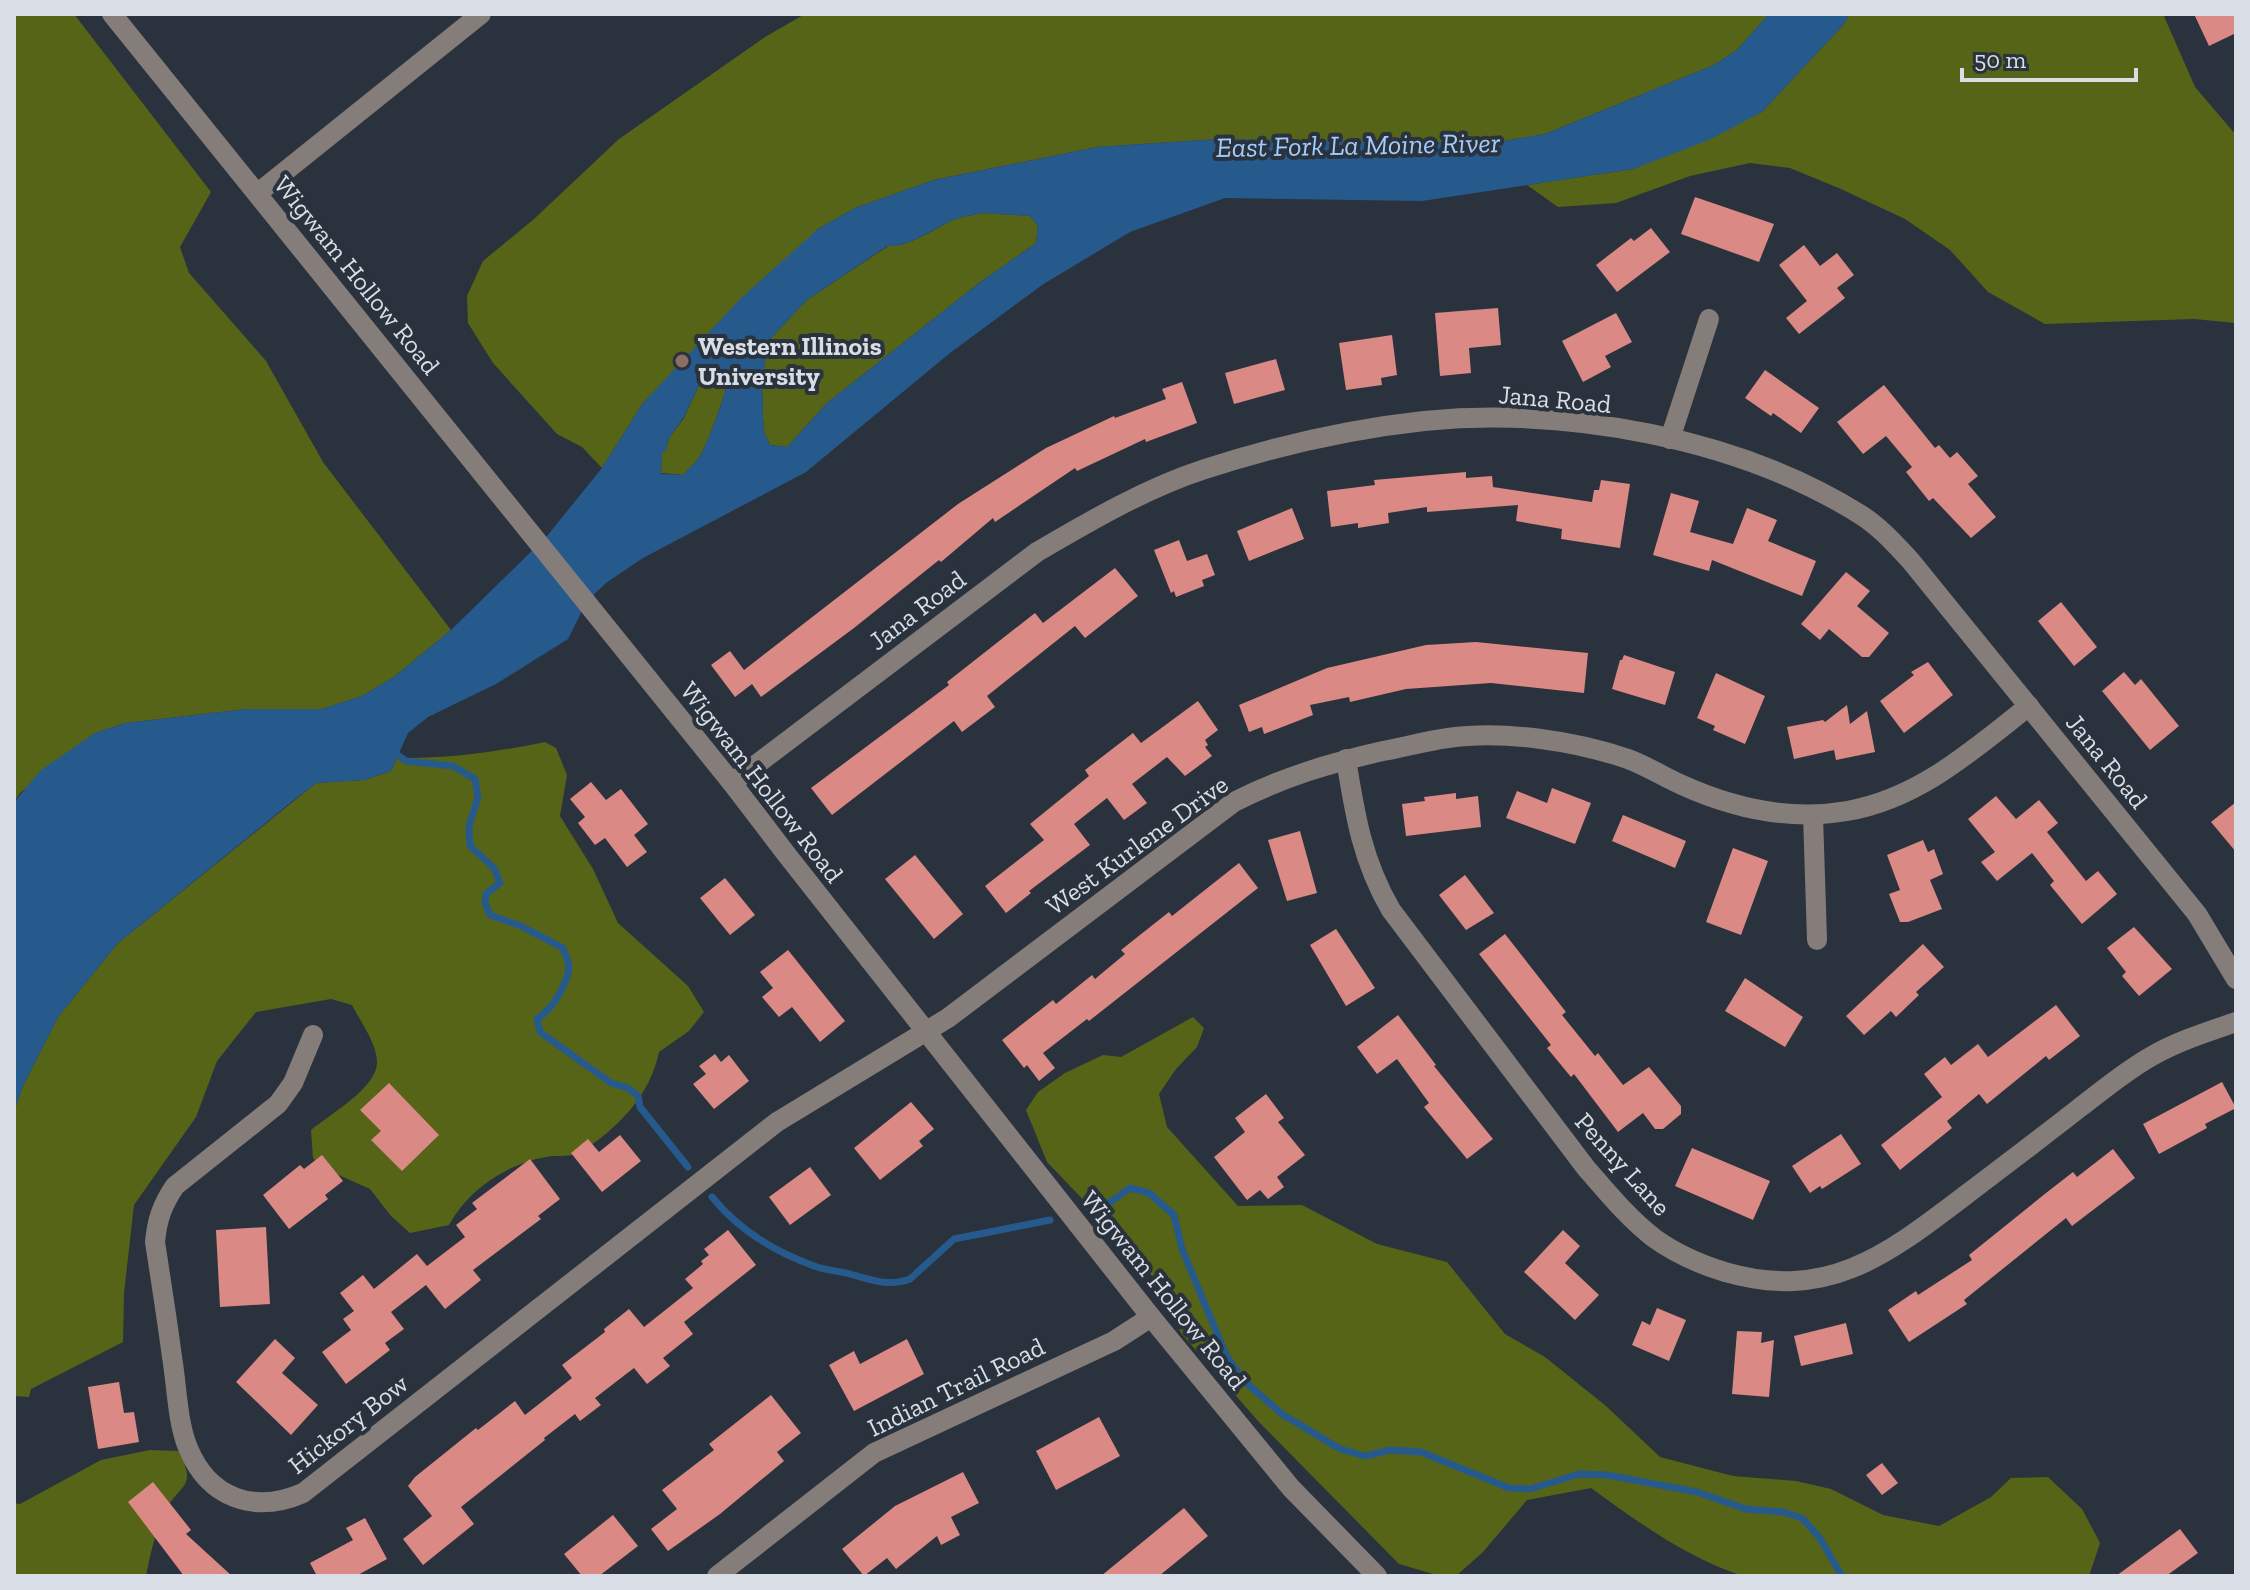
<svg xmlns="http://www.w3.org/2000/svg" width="2250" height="1590" font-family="'Zilla Slab',serif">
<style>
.forest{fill:#566418}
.water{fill:#265a8d;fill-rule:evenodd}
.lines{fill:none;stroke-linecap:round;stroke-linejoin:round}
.stream{stroke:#265a8d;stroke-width:7}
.building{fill:#da8985}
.minor{stroke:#847d79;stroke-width:20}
.education-dot{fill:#8d6e63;stroke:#2a323d;stroke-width:3}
.labels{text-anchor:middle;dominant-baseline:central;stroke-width:8;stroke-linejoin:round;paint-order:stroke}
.street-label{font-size:26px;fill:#d9dee6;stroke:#2a323d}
.poi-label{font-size:26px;font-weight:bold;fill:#d9dee6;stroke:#2a323d;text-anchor:start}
.water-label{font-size:28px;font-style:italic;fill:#a2ccf9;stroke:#2a323d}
</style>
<rect width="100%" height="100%" fill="#2a323d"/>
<!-- forest -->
<g class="forest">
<path d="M 14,14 L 74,14 L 211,192 L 180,247 L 189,273 L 266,361 L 323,462 L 451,630 L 394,677 L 362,696 L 322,709 L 247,709 L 126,723 L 95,733 L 20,793 L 14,802 Z"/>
<path d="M 805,14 L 1769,14 L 1737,50 L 1714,65 L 1545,134 L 1493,143 L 1219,139 L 1097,147 L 934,180 L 855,208 L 818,229 L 643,403 L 602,468 L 582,447 L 557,434 L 493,363 L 468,323 L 467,296 L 483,261 L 534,219 L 619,139 L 765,37 Z"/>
<path d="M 1850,14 L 2163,14 L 2195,87 L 2236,135 L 2236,323 L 2194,319 L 2045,324 L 1988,292 L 1950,250 L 1905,219 L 1841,189 L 1790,168 L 1750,163 L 1690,176 L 1616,203 L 1558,207 L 1527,185 L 1633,169 L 1762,112 L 1843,25 Z"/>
<path d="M 984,213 L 1030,216 L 1038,226 L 1036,243 L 979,283 L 827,403 L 787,447 L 770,445 L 764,432 L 763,417 L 762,380 L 769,340 L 807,300 L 888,246 C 910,247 933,229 953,220 C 963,216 973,215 984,213 Z"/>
<path d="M 705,372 L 724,373 L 729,378 C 727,389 707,446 700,456 C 696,463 688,469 683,475 L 661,473 L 662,453 L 666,450 L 669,438 L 684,418 Z"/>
<path d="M 545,742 L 556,748 L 567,775 L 560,816 L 593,869 L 618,923 L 688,986 L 704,1012 L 689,1031 L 659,1052 C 651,1089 630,1114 602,1137 C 595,1142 585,1151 576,1154 C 567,1157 555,1155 546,1157 C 506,1164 468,1190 449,1225 L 410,1233 L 391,1216 L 370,1189 L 323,1168 L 313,1158 L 311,1130 C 329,1115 375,1089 377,1064 C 378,1045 360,1021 352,1005 L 331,999 L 256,1012 L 217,1061 L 196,1117 L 134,1205 L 124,1293 L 123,1342 L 31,1389 L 29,1397 L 14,1396 L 14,1112 L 22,1088 L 58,1017 L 117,944 L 316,783 L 364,780 L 391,771 L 397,758 C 446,759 497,752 545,742 Z"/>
<path d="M 1193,1017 L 1204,1028 L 1197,1047 L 1176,1069 L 1159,1094 L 1167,1127 L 1238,1206 L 1302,1205 L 1377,1244 L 1447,1262 L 1505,1334 L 1545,1357 L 1606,1406 L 1660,1457 L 1733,1476 L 1796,1481 L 1831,1489 L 1883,1515 L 1939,1526 L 1991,1497 L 2011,1478 L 2048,1477 L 2082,1509 L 2100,1543 L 2089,1576 L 1743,1576 C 1687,1558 1638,1522 1591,1488 L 1527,1500 L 1483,1552 L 1456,1576 L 1440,1576 L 1399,1564 L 1258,1421 L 1181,1333 L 1161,1288 L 1137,1256 L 1047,1162 L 1026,1110 L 1038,1092 L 1065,1073 L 1103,1055 L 1121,1057 Z"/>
<path d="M 150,1450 L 178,1451 C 199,1489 179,1483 164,1513 C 155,1533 150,1555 146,1576 L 14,1576 L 14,1503 L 20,1504 L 101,1460 Z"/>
</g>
<!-- water -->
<path class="water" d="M 1769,14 L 1850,14 L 1843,25 L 1762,112 L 1709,140 L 1633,169 L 1422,201 L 1225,198 L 1130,232 L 1042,285 L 950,353 L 806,472 L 643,558 L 606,583 L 587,601 L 568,639 L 496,684 L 428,717 L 408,733 L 391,771 L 364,780 L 316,783 L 289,804 L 117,944 L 58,1017 L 22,1088 L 14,1112 L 14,802 L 41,770 L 95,733 L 126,723 L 247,709 L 322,709 L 362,696 L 394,677 L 451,630 L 547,536 L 602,468 L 643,403 L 740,299 L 818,229 L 855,208 L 934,180 L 1097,147 L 1219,139 L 1493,143 L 1545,134 L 1714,65 L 1737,50 ZM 984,213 L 1030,216 L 1038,226 L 1036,243 L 979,283 L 827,403 L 787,447 L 770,445 L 764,432 L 763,417 L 762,380 L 769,340 L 807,300 L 887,246 C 910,247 932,229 953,220 C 963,216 973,215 984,213 ZM 705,372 L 724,373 L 729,378 C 727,389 707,446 700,456 C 696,463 688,469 683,475 L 661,474 L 662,453 L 666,450 L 669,438 L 684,417 Z"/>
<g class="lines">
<!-- stream -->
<g class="stream">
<path d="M 392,751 L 406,761 L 453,766 L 475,779 L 478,797 L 469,826 L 470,846 L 494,868 L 500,883 L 486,894 L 485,903 L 490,915 L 521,926 L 563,948 C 565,954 569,962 569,967 C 567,986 552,1009 537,1019 L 540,1032 L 611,1083 L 628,1088 L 638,1096 L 640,1107 L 688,1167"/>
<path d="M 712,1197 C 738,1229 775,1252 814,1266 C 825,1270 838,1271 850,1274 C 871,1280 889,1287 910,1279 L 954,1239 L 1050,1220"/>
<path d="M 1089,1208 L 1112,1201 L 1130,1188 L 1149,1193 L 1174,1215 L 1182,1249 L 1226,1355 L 1243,1380 L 1282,1414 L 1340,1449 L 1365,1456 L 1390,1450 L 1421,1452 L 1509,1488 L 1530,1489 L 1579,1474 L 1607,1475 L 1697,1492 L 1746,1509 L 1783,1512 L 1802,1518 L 1819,1537 L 1842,1576"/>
</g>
</g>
<!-- building -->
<g class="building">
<path d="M 2194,14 L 2236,14 L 2236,33 L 2209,46 Z"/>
<path d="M 1695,197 L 1774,224 L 1759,262 L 1681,234 Z"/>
<path d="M 1651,228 L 1670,252 L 1617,292 L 1596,265 L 1631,238 L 1634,241 Z"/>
<path d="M 1804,245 L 1820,266 L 1837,253 L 1854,275 L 1837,288 L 1845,298 L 1799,334 L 1786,318 L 1807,301 L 1779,265 Z"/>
<path d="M 1498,308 L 1501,345 L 1469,348 L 1471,373 L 1440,376 L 1435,313 Z"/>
<path d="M 1616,313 L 1632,342 L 1605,356 L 1611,367 L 1583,382 L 1562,341 Z"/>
<path d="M 1392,335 L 1397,375 L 1381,378 L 1382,385 L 1346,390 L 1339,343 Z"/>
<path d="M 1276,359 L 1285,390 L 1234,404 L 1225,373 Z"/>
<path d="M 1765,370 L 1819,408 L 1801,433 L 1773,413 L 1771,416 L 1745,398 Z"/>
<path d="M 1182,382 L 1197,423 L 1146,442 L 1145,439 L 1077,471 L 1075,468 L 995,522 L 993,518 L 941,562 L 939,560 L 854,628 L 761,697 L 752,684 L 735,697 L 711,665 L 730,651 L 744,670 L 958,504 L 1046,448 L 1114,416 L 1115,418 L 1166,399 L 1162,389 Z"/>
<path d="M 1884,385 L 1935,448 L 1939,445 L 1950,458 L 1957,452 L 1978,476 L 1968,484 L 1996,517 L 1971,538 L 1933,498 L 1929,501 L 1906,472 L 1912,467 L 1886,436 L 1863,454 L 1837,422 Z"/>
<path d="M 1466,472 L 1466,478 L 1492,476 L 1493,487 L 1592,502 L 1594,490 L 1599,490 L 1601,480 L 1630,484 L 1620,548 L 1561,539 L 1562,529 L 1516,521 L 1518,505 L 1427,512 L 1427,507 L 1388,513 L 1389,523 L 1358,528 L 1358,523 L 1331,527 L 1327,491 L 1375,485 L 1374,480 Z"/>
<path d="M 1671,493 L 1699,501 L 1690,532 L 1733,544 L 1747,508 L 1777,520 L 1768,541 L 1816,561 L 1802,596 L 1712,560 L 1709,571 L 1653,555 Z"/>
<path d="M 1292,508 L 1304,539 L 1249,561 L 1237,531 Z"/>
<path d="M 1179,540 L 1187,561 L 1207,554 L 1215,575 L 1202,580 L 1204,586 L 1176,597 L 1174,591 L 1171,593 L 1154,550 Z"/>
<path d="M 1115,568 L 1138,596 L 1085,638 L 1075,626 L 987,696 L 995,707 L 962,732 L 954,721 L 832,815 L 811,788 L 949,685 L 947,682 L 1035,613 L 1043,623 Z"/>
<path d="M 1846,572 L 1870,591 L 1857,606 L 1889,633 L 1869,657 L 1862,657 L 1829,629 L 1820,640 L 1801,624 Z"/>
<path d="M 2061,602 L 2097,647 L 2074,666 L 2038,621 Z"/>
<path d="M 1476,642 L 1588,653 L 1584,693 L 1491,683 L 1406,689 L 1350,702 L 1349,697 L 1310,705 L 1313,715 L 1264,734 L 1262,727 L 1249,732 L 1239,705 L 1327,668 L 1426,645 Z"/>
<path d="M 1624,655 L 1675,672 L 1665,705 L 1612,689 L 1620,660 L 1622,660 Z"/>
<path d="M 1928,662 L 1953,695 L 1904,733 L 1880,701 L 1914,675 L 1911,672 Z"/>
<path d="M 2124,672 L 2135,685 L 2141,679 L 2179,726 L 2150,750 L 2102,691 Z"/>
<path d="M 1716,673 L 1765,696 L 1745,744 L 1713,730 L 1715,726 L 1697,718 Z"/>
<path d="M 1198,701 L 1218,730 L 1205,740 L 1208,745 L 1205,747 L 1212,756 L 1185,776 L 1167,757 L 1132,784 L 1147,803 L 1124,820 L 1107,798 L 1074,824 L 1090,845 L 1029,891 L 1031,893 L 1006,913 L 985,886 L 1044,840 L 1030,824 L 1089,776 L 1085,770 L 1133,733 L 1141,743 Z"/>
<path d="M 1847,705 L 1850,724 L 1867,711 L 1875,752 L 1836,760 L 1834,750 L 1794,759 L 1787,727 L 1823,720 L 1825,722 Z"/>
<path d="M 591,782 L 606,800 L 621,789 L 648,824 L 634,835 L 647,852 L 627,867 L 605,838 L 595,845 L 578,823 L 585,817 L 570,799 Z"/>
<path d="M 1552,788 L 1591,803 L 1575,844 L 1506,818 L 1517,791 L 1547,803 Z"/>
<path d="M 1456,793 L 1456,799 L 1478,796 L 1481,827 L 1406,836 L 1402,804 L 1425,801 L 1424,797 Z"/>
<path d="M 1996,796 L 2016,819 L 2039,800 L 2058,823 L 2047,832 L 2086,881 L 2098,871 L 2117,894 L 2082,924 L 2050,885 L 2054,881 L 2032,853 L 1997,881 L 1981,862 L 1995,852 L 1968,819 Z"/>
<path d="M 2236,802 L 2236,852 L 2211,822 Z"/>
<path d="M 1623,815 L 1686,841 L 1675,868 L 1612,841 Z"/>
<path d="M 1300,831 L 1317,893 L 1287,901 L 1268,840 Z"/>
<path d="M 1923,840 L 1928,852 L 1934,849 L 1943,874 L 1930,880 L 1942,909 L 1908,922 L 1900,922 L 1889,894 L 1900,890 L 1887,855 Z"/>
<path d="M 1733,848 L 1768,861 L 1741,935 L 1706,922 Z"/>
<path d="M 915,855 L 963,914 L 934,939 L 885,879 Z"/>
<path d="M 1239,863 L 1258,888 L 1089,1021 L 1087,1019 L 1043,1053 L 1055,1068 L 1039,1081 L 1027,1065 L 1024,1068 L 1002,1040 L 1053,1000 L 1056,1004 L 1092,975 L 1095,979 L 1125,954 L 1121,950 L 1169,912 L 1172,916 Z"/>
<path d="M 1465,875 L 1494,913 L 1466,930 L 1439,895 Z"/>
<path d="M 725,878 L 755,915 L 730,935 L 700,898 Z"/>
<path d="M 2134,927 L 2172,969 L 2139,996 L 2122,976 L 2126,972 L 2107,948 Z"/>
<path d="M 1336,929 L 1375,988 L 1346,1006 L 1310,945 Z"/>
<path d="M 1505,934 L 1566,1012 L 1562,1015 L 1595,1056 L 1598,1053 L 1623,1085 L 1649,1067 L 1681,1106 L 1681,1114 L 1663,1129 L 1655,1129 L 1643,1113 L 1618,1132 L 1574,1074 L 1571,1077 L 1547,1048 L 1551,1045 L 1479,954 Z"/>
<path d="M 1923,944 L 1944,967 L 1916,992 L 1919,995 L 1896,1017 L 1891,1011 L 1864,1035 L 1846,1016 Z"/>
<path d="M 788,950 L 845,1021 L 820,1042 L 792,1007 L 779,1017 L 762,997 L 773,988 L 760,972 Z"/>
<path d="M 1745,978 L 1803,1017 L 1785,1047 L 1725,1011 Z"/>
<path d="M 2056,1005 L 2080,1036 L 2049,1060 L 2046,1056 L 1987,1104 L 1979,1094 L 1947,1121 L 1952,1128 L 1900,1170 L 1881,1145 L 1942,1097 L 1924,1074 L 1945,1057 L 1951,1065 L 1978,1044 L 1988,1057 Z"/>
<path d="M 1398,1015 L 1436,1065 L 1434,1066 L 1493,1139 L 1467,1159 L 1424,1107 L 1429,1103 L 1397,1059 L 1377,1074 L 1357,1047 Z"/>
<path d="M 715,1054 L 721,1062 L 729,1055 L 749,1081 L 714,1109 L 693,1084 L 706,1074 L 699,1066 Z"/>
<path d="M 2222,1082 L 2236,1108 L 2205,1124 L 2207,1128 L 2159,1154 L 2143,1124 Z"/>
<path d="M 389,1083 L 439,1135 L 402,1171 L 371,1140 L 381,1131 L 360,1110 Z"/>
<path d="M 1266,1094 L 1284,1118 L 1278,1122 L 1305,1155 L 1277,1177 L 1284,1187 L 1268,1199 L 1260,1190 L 1247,1200 L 1214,1157 L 1245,1132 L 1235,1118 Z"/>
<path d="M 911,1102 L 934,1129 L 919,1141 L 923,1146 L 880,1180 L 854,1148 Z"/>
<path d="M 1841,1134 L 1861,1164 L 1822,1189 L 1820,1186 L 1810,1193 L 1792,1166 Z"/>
<path d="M 620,1135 L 641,1161 L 602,1192 L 571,1153 L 588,1139 L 599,1152 Z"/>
<path d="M 1692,1148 L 1770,1181 L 1753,1220 L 1675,1186 Z"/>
<path d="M 2113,1149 L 2135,1178 L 2072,1226 L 2066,1218 L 1964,1300 L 1967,1304 L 1909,1342 L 1888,1310 L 1916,1291 L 1918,1295 L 1972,1260 L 1969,1255 L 2046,1193 L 2073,1172 L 2077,1177 Z"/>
<path d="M 322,1155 L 343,1181 L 325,1195 L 328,1199 L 289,1229 L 263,1195 L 300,1165 L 304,1169 Z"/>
<path d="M 530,1159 L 560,1199 L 538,1216 L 541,1219 L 473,1270 L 481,1280 L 445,1309 L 426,1285 L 391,1312 L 404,1329 L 385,1343 L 390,1350 L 346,1384 L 322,1352 L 351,1330 L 343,1319 L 354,1311 L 340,1293 L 363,1275 L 374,1289 L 417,1254 L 427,1266 L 465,1237 L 456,1225 L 477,1209 L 472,1203 Z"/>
<path d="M 810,1167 L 831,1195 L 790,1225 L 769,1197 Z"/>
<path d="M 266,1227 L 270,1304 L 220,1307 L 216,1230 Z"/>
<path d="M 728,1230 L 756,1265 L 684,1322 L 693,1334 L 663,1358 L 670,1366 L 647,1384 L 634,1368 L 595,1398 L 601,1405 L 580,1421 L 575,1414 L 544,1438 L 545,1440 L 461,1507 L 474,1524 L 423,1565 L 403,1539 L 432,1516 L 408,1486 L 415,1477 L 476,1428 L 478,1430 L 515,1401 L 525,1415 L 572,1378 L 562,1365 L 605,1332 L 604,1329 L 629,1309 L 644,1327 L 693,1288 L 685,1279 L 703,1264 L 701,1261 L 709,1255 L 704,1249 Z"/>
<path d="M 1563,1230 L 1580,1246 L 1565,1263 L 1599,1295 L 1575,1320 L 1524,1272 Z"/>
<path d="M 1657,1308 L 1686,1320 L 1669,1361 L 1632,1345 L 1642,1321 L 1650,1325 Z"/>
<path d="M 1846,1323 L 1853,1354 L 1801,1366 L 1794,1336 Z"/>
<path d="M 1737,1331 L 1762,1332 L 1761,1343 L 1774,1340 L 1769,1397 L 1732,1394 Z"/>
<path d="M 275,1339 L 295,1358 L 282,1373 L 318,1405 L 291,1435 L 236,1382 Z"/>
<path d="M 907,1339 L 924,1374 L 854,1411 L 829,1365 L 854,1351 L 860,1364 Z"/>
<path d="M 119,1382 L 124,1413 L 134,1412 L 139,1442 L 98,1449 L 88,1387 Z"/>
<path d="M 771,1395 L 801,1433 L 777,1452 L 784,1461 L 720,1514 L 668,1551 L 651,1529 L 677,1509 L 662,1490 L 714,1450 L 709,1444 Z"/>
<path d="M 1099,1417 L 1120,1456 L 1056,1490 L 1036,1451 Z"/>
<path d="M 1882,1463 L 1898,1483 L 1882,1495 L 1866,1475 Z"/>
<path d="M 963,1472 L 979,1503 L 951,1517 L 960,1535 L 941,1545 L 937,1536 L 896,1569 L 887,1558 L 864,1576 L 842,1549 L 895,1506 Z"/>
<path d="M 153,1482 L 191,1530 L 186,1534 L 232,1576 L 184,1576 L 128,1502 Z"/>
<path d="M 1184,1508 L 1208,1536 L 1159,1576 L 1101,1576 Z"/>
<path d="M 613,1515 L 638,1546 L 599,1576 L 582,1576 L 564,1554 Z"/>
<path d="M 365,1518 L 387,1559 L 356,1576 L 317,1576 L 310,1563 L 353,1540 L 346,1528 Z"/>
<path d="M 2180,1529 L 2198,1553 L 2166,1576 L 2116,1576 Z"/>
</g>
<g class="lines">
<!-- minor -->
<g class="minor">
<path d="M 112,14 L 732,783 L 787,855 L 1151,1317 L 1291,1488 L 1377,1576"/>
<path d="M 258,193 L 481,14"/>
<path d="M 1670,439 L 1709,319"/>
<path d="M 1346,759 C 1355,815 1362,860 1391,910 L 1586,1168 C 1607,1192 1628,1218 1654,1238 C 1676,1254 1699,1264 1725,1272 C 1829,1302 1888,1254 1967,1194 C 2004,1166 2041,1138 2078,1109 C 2102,1091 2125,1071 2152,1056 C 2178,1041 2207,1032 2236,1022"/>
<path d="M 732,783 L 1037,552 C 1090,521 1146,488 1205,469 C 1276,446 1350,429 1424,421 C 1567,407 1739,438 1861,515 C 1880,527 1895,544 1910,560 L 2197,914 L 2236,979"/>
<path d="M 1813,815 L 1817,940"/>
<path d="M 313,1035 L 293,1083 L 278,1104 L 175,1186 C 162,1205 157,1220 155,1242 C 161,1281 167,1319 172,1357 C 177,1386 177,1421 188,1448 C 209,1499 255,1514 303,1493 L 777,1122 L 948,1018 L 1234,802 C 1283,777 1330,763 1383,751 C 1405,747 1426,741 1448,738 C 1504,730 1575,741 1628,759 C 1647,766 1664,777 1682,785 C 1735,809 1789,821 1847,811 C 1919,799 1974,749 2029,706"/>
<path d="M 717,1576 L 874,1453 L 1114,1341 L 1151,1317"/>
</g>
</g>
<!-- markers -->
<circle class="education-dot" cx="682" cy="361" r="8"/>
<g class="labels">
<!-- street labels -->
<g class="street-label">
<text transform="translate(357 275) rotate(51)">Wigwam Hollow Road</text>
<text transform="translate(1555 399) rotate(5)">Jana Road</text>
<text transform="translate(917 610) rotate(-37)">Jana Road</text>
<text transform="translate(2107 761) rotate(51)">Jana Road</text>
<text transform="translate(762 782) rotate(52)">Wigwam Hollow Road</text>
<text transform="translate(1137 845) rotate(-36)">West Kurlene Drive</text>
<text transform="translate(1623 1164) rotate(48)">Penny Lane</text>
<text transform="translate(1164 1290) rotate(51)">Wigwam Hollow Road</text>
<text transform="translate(956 1387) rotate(-26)">Indian Trail Road</text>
<text transform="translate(348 1424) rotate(-38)">Hickory Bow</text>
</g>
<!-- poi labels -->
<g class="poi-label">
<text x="698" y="346">Western Illinois<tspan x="698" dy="30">University</tspan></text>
</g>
<!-- water labels -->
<g class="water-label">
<text transform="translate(1358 145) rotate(-1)">East Fork La Moine River</text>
</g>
</g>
<!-- border -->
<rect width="2250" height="1590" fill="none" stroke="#d9dee6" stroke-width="32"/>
<!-- scale -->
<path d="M1962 68v12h174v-12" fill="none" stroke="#d9dee6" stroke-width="4"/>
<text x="1974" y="68" font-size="24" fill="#d9dee6" stroke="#2a323d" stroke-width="6" paint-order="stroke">50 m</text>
</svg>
